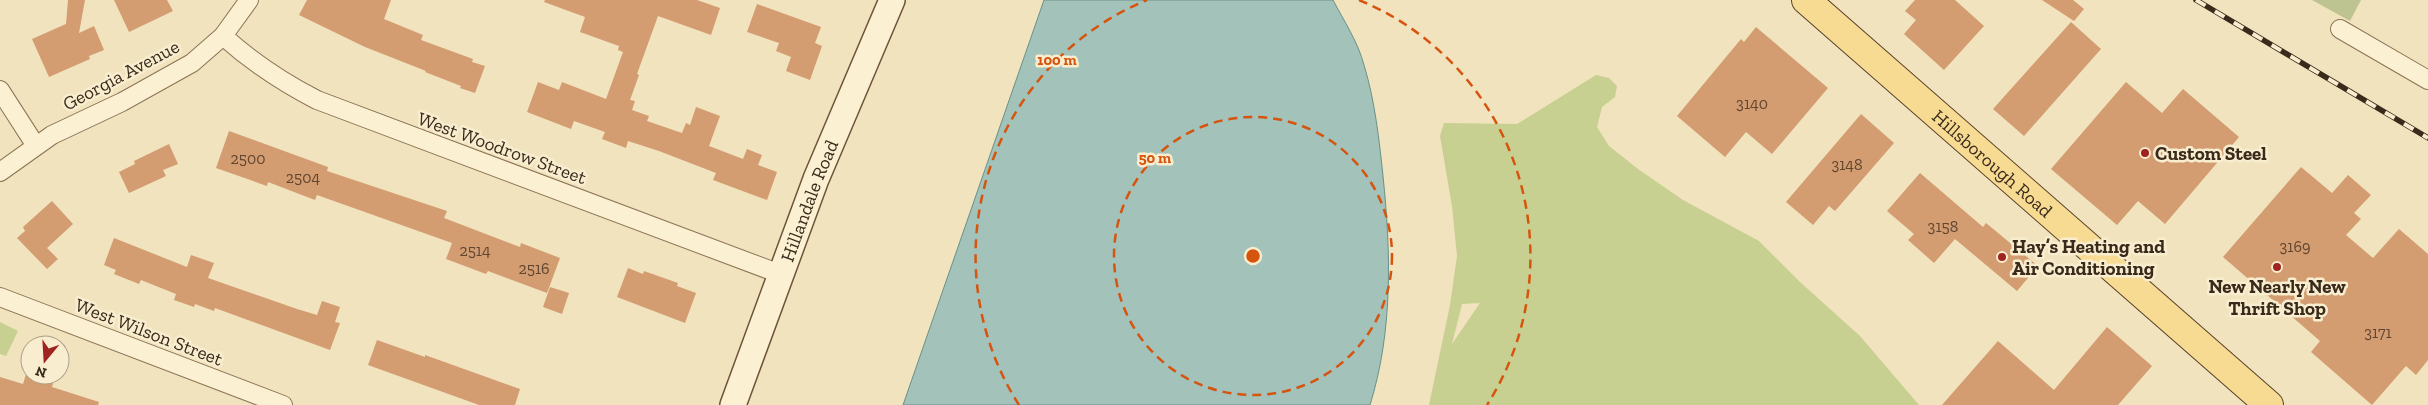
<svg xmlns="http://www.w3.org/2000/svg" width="2428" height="405" font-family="'Zilla Slab',serif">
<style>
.green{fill:#c7d091;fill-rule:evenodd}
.cemetery{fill:#bdc491}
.water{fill:#a2c2ba;stroke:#689188}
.building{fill:#d39c71}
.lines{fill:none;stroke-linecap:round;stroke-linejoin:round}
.street-casing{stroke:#8b7355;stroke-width:20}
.secondary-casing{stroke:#6d5439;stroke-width:28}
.primary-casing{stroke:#58412a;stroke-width:30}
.street{stroke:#fbf0d2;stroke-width:18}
.secondary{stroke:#fbf0d2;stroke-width:25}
.primary{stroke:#f8db92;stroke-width:28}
.rail-casing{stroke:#392a1b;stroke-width:5.5}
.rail{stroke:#f8edce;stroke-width:4;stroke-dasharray:11;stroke-linecap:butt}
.ring{fill:none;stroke:#d6540e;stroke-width:2.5;stroke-dasharray:9 6}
.poi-dot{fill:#9f2321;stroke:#f8edce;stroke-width:2}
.labels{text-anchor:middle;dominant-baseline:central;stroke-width:5;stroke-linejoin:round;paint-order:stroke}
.number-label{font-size:16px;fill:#604630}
.street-label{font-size:19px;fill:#392a1b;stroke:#f8edce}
.poi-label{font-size:19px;font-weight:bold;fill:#392a1b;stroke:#f8edce;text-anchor:start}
.centre{fill:#d6540e;stroke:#f8edce;stroke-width:2.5}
.ring-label{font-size:15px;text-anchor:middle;font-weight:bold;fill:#d6540e;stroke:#f8edce;stroke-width:5;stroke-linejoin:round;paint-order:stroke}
</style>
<rect width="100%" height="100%" fill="#f1e3be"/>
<!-- green -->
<g class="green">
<path d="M 1596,75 L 1609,78 L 1617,86 L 1615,97 L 1602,107 L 1597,127 L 1609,146 L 1638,169 L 1683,200 L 1759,241 L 1800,282 L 1860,336 L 1919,405 L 1429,405 L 1450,305 L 1457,256 L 1452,206 L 1440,136 L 1444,123 L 1517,124 ZM 1480,303 L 1452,344 L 1462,304 Z"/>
<path d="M 0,322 L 18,331 L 6,356 L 0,354 Z"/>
</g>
<!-- cemetery -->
<path class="cemetery" d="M 2312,0 L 2361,0 L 2350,21 Z"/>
<!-- water -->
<path class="water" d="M 1044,0 L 1333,0 C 1344,21 1358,42 1364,65 C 1375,101 1379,139 1383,176 C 1391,253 1393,331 1370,405 L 903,405 Z"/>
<!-- building -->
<g class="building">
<path d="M 68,0 L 85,0 L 79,33 L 94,26 L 104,50 L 89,56 L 90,59 L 49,77 L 32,39 L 66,24 Z"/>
<path d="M 114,0 L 167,0 L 173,11 L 129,32 Z"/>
<path d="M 307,0 L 391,0 L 384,19 L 423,35 L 421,40 L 473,59 L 472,62 L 485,66 L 475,93 L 460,88 L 461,86 L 425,72 L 426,71 L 365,47 L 299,15 Z"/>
<path d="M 545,0 L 697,0 L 720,8 L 711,35 L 658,16 L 637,74 L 639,75 L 630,100 L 635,101 L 632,110 L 649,116 L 647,121 L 682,133 L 686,123 L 690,125 L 696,107 L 720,116 L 709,146 L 743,159 L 747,149 L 762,155 L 758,165 L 777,172 L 767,200 L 713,180 L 716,173 L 659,151 L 628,141 L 626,148 L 602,139 L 605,132 L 574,121 L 571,129 L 527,112 L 538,82 L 559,90 L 562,82 L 606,99 L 623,52 L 618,50 L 619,46 L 580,32 L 585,17 L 544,2 Z"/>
<path d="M 1915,0 L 1955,0 L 1984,26 L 1944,70 L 1904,34 L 1916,20 L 1905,11 Z"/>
<path d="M 2042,0 L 2073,0 L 2084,9 L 2074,21 Z"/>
<path d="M 757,4 L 821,27 L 815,43 L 822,46 L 810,80 L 786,71 L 791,57 L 776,51 L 779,43 L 747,32 Z"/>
<path d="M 2071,22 L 2101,49 L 2024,136 L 1993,109 Z"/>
<path d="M 1756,27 L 1828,88 L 1772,154 L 1746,132 L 1725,157 L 1677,116 L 1741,39 L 1744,42 Z"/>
<path d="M 2126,82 L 2162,113 L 2183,89 L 2239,137 L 2165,224 L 2138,201 L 2117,225 L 2051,169 Z"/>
<path d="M 1861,114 L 1894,143 L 1835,211 L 1829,206 L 1813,225 L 1786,202 Z"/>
<path d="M 229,131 L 328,167 L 327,171 L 447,211 L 444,218 L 520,247 L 521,243 L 560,258 L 547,293 L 488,271 L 486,274 L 446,259 L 452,243 L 317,195 L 315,200 L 268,182 L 267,186 L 216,168 Z"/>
<path d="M 169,144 L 178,164 L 163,170 L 166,176 L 129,193 L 119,172 L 135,164 L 134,161 Z"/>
<path d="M 2301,167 L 2332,193 L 2348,175 L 2371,195 L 2354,213 L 2361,219 L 2346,235 L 2373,258 L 2399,229 L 2428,254 L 2428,360 L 2416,375 L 2406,366 L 2372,405 L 2311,352 L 2320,341 L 2223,257 Z"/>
<path d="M 1920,173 L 1983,227 L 1986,223 L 2038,266 L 2017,291 L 1955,239 L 1934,263 L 1908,240 L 1914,234 L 1887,211 Z"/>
<path d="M 52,201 L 73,224 L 47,248 L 58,259 L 47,269 L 17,238 L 25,231 L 23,227 Z"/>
<path d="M 114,238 L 187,267 L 191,255 L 214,263 L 208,278 L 297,309 L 317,315 L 322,301 L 340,307 L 335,322 L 340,323 L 330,350 L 215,308 L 214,311 L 195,304 L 194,307 L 174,300 L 176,294 L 141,280 L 139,284 L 114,274 L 116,270 L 104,265 Z"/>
<path d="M 628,268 L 643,274 L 644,271 L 678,283 L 677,286 L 696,293 L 685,323 L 617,297 Z"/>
<path d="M 550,287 L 569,293 L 562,314 L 543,307 Z"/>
<path d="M 2107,327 L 2152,366 L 2118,405 L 1942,405 L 1998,341 L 2054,390 Z"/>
<path d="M 377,340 L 425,357 L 425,355 L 520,389 L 515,405 L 479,405 L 368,365 Z"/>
<path d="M 27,371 L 30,372 L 30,375 L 40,375 L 54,380 L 52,387 L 99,402 L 98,405 L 0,405 L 0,377 L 23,384 Z"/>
</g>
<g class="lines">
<!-- street casing -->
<g class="street-casing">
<g id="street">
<path d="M 2340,29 L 2428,80"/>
<path d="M 223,36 C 252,62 282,82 317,100 L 780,274"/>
<path d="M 0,90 L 36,146"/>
<path d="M 0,172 L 52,135 L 122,102 L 192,63 L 223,36 L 249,0"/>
<path d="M 0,297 L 283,405"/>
</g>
</g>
<!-- secondary casing -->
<g class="secondary-casing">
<g id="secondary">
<path id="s1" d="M 733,405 L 816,179 L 892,0"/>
</g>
</g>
<!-- primary casing -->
<g class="primary-casing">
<g id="primary">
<path id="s2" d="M 1806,0 L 2269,405"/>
</g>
</g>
<!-- street -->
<use href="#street" class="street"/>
<!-- secondary -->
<use href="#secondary" class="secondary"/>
<!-- primary -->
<use href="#primary" class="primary"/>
<!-- rail casing -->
<g class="rail-casing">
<path id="rail" d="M 2196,0 L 2428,138"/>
</g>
<!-- rail -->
<use href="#rail" class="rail"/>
</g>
<!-- distance rings -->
<g class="ring">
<circle cx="1253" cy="256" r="139"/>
<path d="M1019 405A277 277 0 0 1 1147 0M1359 0A277 277 0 0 1 1487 405"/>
</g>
<!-- markers -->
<g class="poi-dot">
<circle cx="2145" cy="153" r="5"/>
<circle cx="2002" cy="257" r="5"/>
<circle cx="2277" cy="267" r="5"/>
</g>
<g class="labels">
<!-- number labels -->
<g class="number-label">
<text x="1752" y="103">3140</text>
<text x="248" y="158">2500</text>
<text x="1847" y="164">3148</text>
<text x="303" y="177">2504</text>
<text x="1943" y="226">3158</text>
<text x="2295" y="246">3169</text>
<text x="475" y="250">2514</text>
<text x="534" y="268">2516</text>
<text x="2378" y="332">3171</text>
</g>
<!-- street labels -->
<g class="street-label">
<text transform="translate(121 75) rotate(-28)">Georgia Avenue</text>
<text transform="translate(502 148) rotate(20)">West Woodrow Street</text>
<text stroke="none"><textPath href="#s2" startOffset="248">Hillsborough Road</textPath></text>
<text stroke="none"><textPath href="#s1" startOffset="218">Hillandale Road</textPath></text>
<text transform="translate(149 332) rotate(21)">West Wilson Street</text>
</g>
<!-- poi labels -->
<g class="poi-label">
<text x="2155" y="153">Custom Steel</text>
<text x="2012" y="246">Hay’s Heating and<tspan x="2012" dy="22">Air Conditioning</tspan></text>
<text x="2277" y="286" text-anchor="middle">New Nearly New<tspan x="2277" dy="22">Thrift Shop</tspan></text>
</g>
</g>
<circle cx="1253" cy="256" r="8" class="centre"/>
<g class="ring-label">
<text x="1057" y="65">100 m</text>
<text x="1155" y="163">50 m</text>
</g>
<!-- north arrow -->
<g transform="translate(45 360) rotate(198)"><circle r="24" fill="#f8edce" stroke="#ac9f86"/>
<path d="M0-4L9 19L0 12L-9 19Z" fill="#9f2321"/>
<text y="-8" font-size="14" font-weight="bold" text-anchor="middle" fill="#392a1b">N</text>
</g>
</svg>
